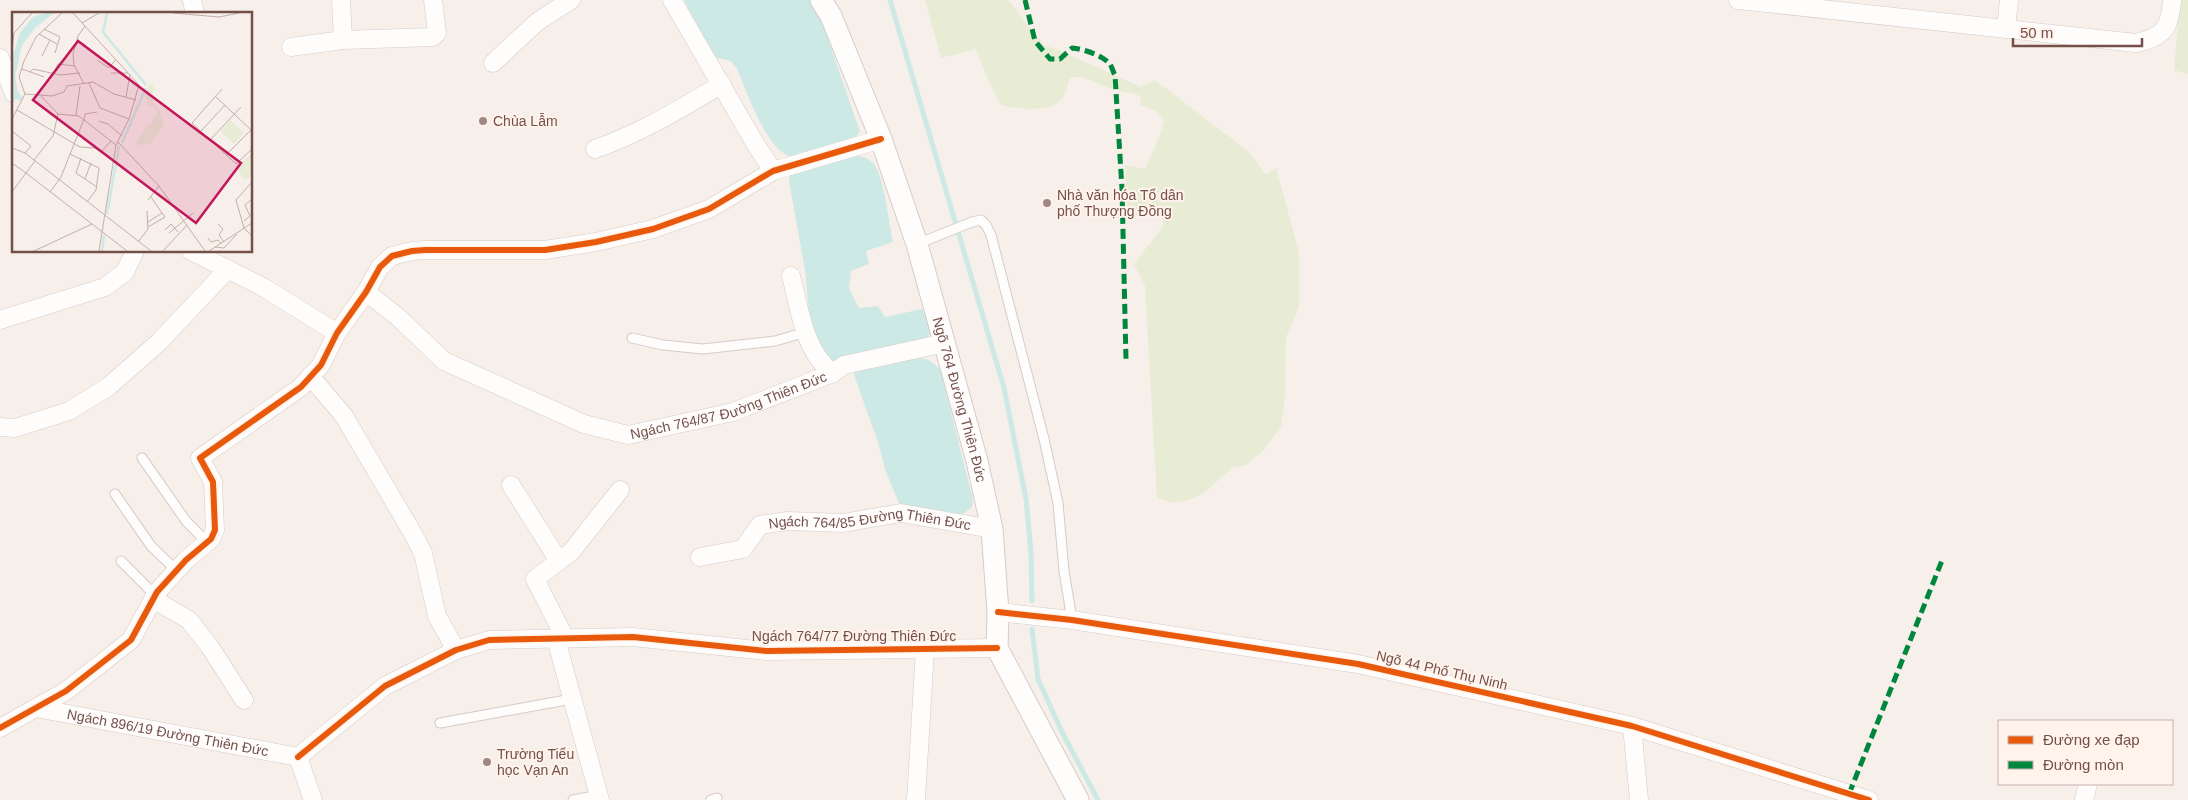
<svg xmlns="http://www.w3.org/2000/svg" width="2188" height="800" font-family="Arial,sans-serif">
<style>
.green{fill:#e8ecd5}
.water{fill:#cce9e5}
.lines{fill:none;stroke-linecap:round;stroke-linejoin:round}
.stream{stroke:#cce9e5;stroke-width:5}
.service-casing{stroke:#d6cbc7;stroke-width:11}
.minor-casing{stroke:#d6cbc7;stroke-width:19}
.tertiary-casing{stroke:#d6cbc7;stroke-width:23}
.service{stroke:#fefdfc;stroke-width:9}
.minor{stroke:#fefdfc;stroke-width:18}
.tertiary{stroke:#fefdfc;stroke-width:21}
.quiet{stroke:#00873e;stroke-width:5;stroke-dasharray:10 5;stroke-linecap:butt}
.cycleway-casing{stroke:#fff3eb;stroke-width:9}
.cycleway{stroke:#e8590c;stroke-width:6}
.poi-dot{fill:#a28882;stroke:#fff3eb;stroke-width:2}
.labels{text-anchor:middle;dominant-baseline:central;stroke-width:4;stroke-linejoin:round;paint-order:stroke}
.poi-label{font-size:14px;fill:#75504a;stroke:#fff3eb;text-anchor:start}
.street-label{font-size:14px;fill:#75504a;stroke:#fff3eb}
.inset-river{fill:none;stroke:#cce9e5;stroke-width:2.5}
.inset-road{fill:none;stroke:#c3afaa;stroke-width:1}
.view{fill:#c2185b;fill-opacity:0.15;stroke:#c2185b;stroke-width:2.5}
.inset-edge{fill:none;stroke:#75504a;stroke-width:2.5}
</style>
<rect width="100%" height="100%" fill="#f7efea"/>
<!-- green -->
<g class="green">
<path d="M 925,0 L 1008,0 L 1045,46 L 1054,48 L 1141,87 L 1155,80 L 1249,152 L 1266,175 L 1276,168 L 1299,252 L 1299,307 L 1286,337 L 1285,398 L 1281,427 L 1263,451 L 1246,465 L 1232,468 L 1204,493 L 1189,500 L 1173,503 L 1157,498 L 1145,286 L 1134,264 L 1163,226 L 1163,219 L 1158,211 L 1128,217 L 1125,165 L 1145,169 L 1160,135 L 1164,120 L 1154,110 L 1140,105 L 1141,96 C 1128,92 1113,90 1101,85 C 1090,81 1082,74 1070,78 C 1067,84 1067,91 1063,97 C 1054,114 1016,109 1001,105 L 987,78 L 976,49 L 941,58 Z"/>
<path d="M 2180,0 L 2188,0 L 2188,74 L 2174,70 Z"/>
</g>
<!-- water -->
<g class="water">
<path d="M 684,0 L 811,0 L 818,10 L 860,132 L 854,139 L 794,158 C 766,151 748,94 737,69 L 731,61 L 714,57 Z"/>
<path d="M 851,156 C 860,156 866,156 873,163 C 884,175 889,224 893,242 L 866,251 L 869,264 L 851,271 L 849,288 L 859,308 L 878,306 L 885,317 L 922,309 C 926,319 933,331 927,341 L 846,361 L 834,361 L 828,358 L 810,324 L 805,270 L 789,181 L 790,174 Z"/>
<path d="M 922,358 L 929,360 L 940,369 L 973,500 L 972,507 L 959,517 L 904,506 L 899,503 L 886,472 L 878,442 L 854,375 L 855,371 L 862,368 Z"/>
</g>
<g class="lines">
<!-- stream -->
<g class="stream">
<path d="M 890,0 L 1004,388 L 1026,499 L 1031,552 L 1032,601"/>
<path d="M 1032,629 L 1038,679 L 1062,732 L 1098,800"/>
</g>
<!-- service casing -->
<g class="service-casing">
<g id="service">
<path d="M 917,244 L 972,222 L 981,220 L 986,225 L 991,235 L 1044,439 L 1058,503 L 1064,571 L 1072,620"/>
<path d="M 632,338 L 663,345 L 703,349 L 775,341 L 806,332"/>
<path d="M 142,458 L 186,521 L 207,542"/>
<path d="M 115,494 L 151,546 L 177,571"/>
<path d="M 121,561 L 155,595"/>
<path d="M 440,723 L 572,699"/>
<path d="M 573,800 L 599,795"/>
<path d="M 711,800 L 717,798"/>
</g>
</g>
<!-- minor casing -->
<g class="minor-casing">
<g id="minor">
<path d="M 192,0 L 195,14"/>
<path d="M 341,0 L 343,40"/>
<path d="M 672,0 L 756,145 L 773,171"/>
<path d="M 1738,0 L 2136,43 C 2164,37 2170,28 2172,0"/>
<path d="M 2006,29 L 2009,0"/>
<path d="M 291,47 L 343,40 L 433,37 L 437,33 L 433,0"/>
<path d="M 0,58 L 14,94"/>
<path d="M 493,63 L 537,22 L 571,0"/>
<path d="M 595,149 C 641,133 680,109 722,84"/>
<path d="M 191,251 L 263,287 L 337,333"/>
<path d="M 791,276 C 800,309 804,352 833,373"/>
<path id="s1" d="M 366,292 L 398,317 L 444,361 L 584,424 L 628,435 L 733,412 L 833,373 L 844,365 L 945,343"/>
<path d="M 0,320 L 105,287 L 125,272 L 135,251"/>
<path d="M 310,376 L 344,416 L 412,532 L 423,553 L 437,616 L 456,650"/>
<path d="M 0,427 L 15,428 L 69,411 L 108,387 L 158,343 L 228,269"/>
<path d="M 511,485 L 559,561"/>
<path id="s2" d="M 700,557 L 743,549 L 760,525 L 788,521 L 843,523 L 901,513 L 992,529"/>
<path d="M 153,599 L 189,620 L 210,647 L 244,700"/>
<path d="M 998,612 L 1072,620 L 1358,664 L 1632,726 L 1869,800"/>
<path d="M 565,638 L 535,579 L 571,552 L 620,490"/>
<path d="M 556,639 L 600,800"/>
<path id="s3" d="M 36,708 L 298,757"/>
<path d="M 1632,726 L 1639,800"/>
<path d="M 0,728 L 66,691 L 131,640 L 157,592 L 186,560 L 211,539 L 215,530 L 213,482 L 200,458 L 301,387 L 321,365 L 337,333 L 366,292 L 380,267 L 392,256 L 412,251 L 425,250 L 545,250 L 596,242 L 653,229 L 709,209 L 773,171 L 881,139"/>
<path d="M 298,757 L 385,686 L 456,650 L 489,640 L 633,637 L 766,651 L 997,648"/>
<path d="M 298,757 L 313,800"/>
<path d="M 916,800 L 925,649"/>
<path d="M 2084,800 L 2088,784"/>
</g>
</g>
<!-- tertiary casing -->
<g class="tertiary-casing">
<g id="tertiary">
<path id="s4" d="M 821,0 L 831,16 L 881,139 L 917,244 L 977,461 L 992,529 L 998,612 L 997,648 L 1078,800"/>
</g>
</g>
<!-- service -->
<use href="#service" class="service"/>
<!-- minor -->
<use href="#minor" class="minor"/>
<!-- tertiary -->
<use href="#tertiary" class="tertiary"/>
<!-- quiet -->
<g class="quiet">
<path d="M 1025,0 L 1035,41 L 1050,59 L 1060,59 L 1072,48 C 1083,49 1102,55 1110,64 C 1112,67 1113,72 1115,75 L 1122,189 L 1126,360"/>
<path d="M 1849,794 L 1943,558"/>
</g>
<!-- cycleway casing -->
<g class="cycleway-casing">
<g id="cycleway">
<path d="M 998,612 L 1072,620 L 1358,664 L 1632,726 L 1869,800"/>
<path d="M 0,728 L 66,691 L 131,640 L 157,592 L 186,560 L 211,539 L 215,530 L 213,482 L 200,458 L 301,387 L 321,365 L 337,333 L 366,292 L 380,267 L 392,256 L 412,251 L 425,250 L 545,250 L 596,242 L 653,229 L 709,209 L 773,171 L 881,139"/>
<path d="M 298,757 L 385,686 L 456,650 L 489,640 L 633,637 L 766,651 L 997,648"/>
</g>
</g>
<!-- cycleway -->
<use href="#cycleway" class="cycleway"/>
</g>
<!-- markers -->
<g class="poi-dot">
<circle cx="483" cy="121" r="5"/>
<circle cx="1047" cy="203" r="5"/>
<circle cx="487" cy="762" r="5"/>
</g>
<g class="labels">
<!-- poi labels -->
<g class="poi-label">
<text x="493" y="121">Chùa Lẫm</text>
<text x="1057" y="195">Nhà văn hóa Tổ dân<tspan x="1057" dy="16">phố Thượng Đồng</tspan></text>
<text x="497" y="754">Trường Tiểu<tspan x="497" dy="16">học Vạn An</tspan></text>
</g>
<!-- street labels -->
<g class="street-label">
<text stroke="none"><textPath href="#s4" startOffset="424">Ngõ 764 Đường Thiên Đức</textPath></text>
<text stroke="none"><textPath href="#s1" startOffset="408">Ngách 764/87 Đường Thiên Đức</textPath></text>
<text stroke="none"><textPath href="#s2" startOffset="184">Ngách 764/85 Đường Thiên Đức</textPath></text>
<text x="854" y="636">Ngách 764/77 Đường Thiên Đức</text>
<text transform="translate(1442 670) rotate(13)">Ngõ 44 Phố Thụ Ninh</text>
<text stroke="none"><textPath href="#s3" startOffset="134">Ngách 896/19 Đường Thiên Đức</textPath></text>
</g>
</g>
<!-- overview -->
<g transform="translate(12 12)">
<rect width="240" height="240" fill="#f7efea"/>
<path d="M 141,72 L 141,91 L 148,99 L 152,113 L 138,132 L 128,133 L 124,131 L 136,112 L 140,111 L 141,104 L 146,103 L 142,95 L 135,93 L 136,87 L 133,86 L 136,74 ZM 218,108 L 232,121 L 222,132 L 209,119 ZM 240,141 L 240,164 L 233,168 L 224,156 Z" fill="#e8ecd5"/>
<path d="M 33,1 L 42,1 L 24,15 L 10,33 L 3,65 L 6,80 L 11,86 L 8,89 L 3,87 L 0,94 L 0,47 L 8,21 L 21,5 Z" fill="#cce9e5"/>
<path class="inset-river" d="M 95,1 L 91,20 L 134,73M 110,131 L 134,76M 95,202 L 107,134M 90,239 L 92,223"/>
<path class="inset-road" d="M 61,1 L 127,73 L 117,107 L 104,133 L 87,239M 161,1 L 207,5 L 227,1M 70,11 L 87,1M 32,17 L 48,25 L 43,41M 27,22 L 45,32M 0,36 L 2,21 L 20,1M 30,44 L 38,28M 85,48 L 97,56 L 104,47M 10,57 L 32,65M 18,60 L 21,57 L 48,63 L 68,61M 42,60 L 46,52 L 63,54M 99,61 L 116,61M 77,71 L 88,96 L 117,107M 72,72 L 62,53 L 61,42 L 66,24 L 73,14M 210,77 L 180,111 L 224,152 L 240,137M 13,82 L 40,84 L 52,80 L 55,74 L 81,70 L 102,82 L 124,88M 29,84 L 46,102M 203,84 L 240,119M 114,85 L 118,62M 5,98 L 68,135 L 83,136 L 89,140 L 99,129M 46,102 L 67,104 L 104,133M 64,103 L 68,74M 0,107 L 13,82 L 7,65 L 12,49 L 24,25 L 50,1M 72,108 L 73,102 L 85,100M 87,109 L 96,112 L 110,124M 0,119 L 19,134 L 13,141M 189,119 L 213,93M 198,128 L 229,95M 106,130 L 147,174 L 193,239M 0,136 L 13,141 L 139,239M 58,142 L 87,156 L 84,178 L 75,190M 214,143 L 239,118M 69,146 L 64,161 L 85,175M 22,148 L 41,124 L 46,102M 23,149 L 14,161 L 115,239M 0,151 L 14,161 L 0,180M 73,167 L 79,151M 240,170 L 224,188 L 232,216 L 240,224M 38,180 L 49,165 L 72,107M 139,185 L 150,201M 136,188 L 147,174M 232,209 L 238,204 L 233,193 L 240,187M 136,210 L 150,201M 206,212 L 211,217 L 207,223 L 212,230M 136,215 L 153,205 L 150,201M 153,218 L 159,212 L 166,220M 157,221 L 181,201M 196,226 L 199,230 L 206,228 L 209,231M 126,230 L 136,217 L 135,199M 203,235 L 212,236 L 225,222M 22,239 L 80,212M 151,239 L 175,213M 197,239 L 240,211"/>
<path class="view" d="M 66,29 L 229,151 L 184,211 L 21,88 Z"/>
<rect width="240" height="240" class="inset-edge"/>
</g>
<!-- legend -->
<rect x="1998" y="720" width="175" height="65" fill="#fff3eb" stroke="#c8b2ab"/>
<rect x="2008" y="736" width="25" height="8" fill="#e8590c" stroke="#c8b2ab"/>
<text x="2043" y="745" font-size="15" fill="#75504a">Đường xe đạp</text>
<rect x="2008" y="761" width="25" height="8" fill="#00873e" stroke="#c8b2ab"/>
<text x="2043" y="770" font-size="15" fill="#75504a">Đường mòn</text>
<!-- scale -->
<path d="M2013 38v8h129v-8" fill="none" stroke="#75504a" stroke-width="2.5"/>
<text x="2020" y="38" font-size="15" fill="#75504a" stroke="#fff3eb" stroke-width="4" paint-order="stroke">50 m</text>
</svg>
